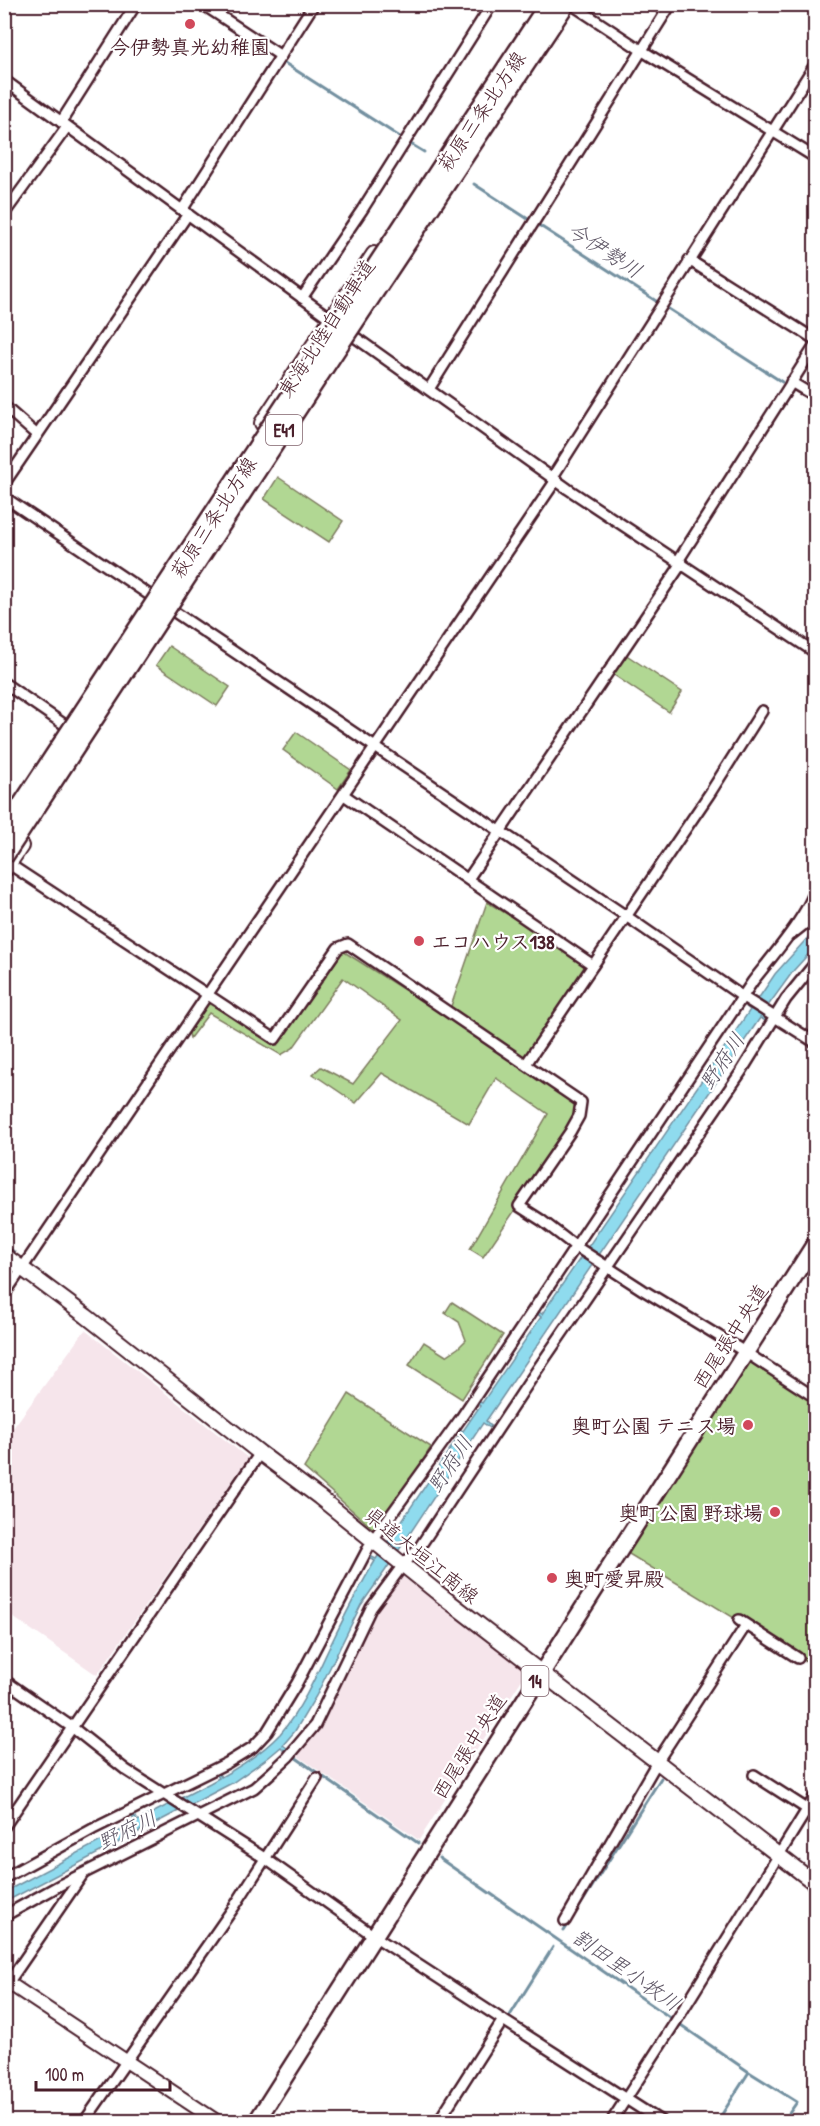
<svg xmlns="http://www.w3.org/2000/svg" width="820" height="2126" font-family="'Patrick Hand','Klee One',sans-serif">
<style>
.built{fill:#f6e5eb}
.green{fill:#b1d793;stroke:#7e7b5f;stroke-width:1.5}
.water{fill:#8fdbee;stroke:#7390a0;stroke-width:1.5}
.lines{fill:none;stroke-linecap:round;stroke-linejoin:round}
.stream{stroke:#7390a0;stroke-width:3}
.minor-casing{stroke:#4a1f2b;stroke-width:14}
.tertiary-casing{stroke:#4a1f2b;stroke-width:16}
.secondary-casing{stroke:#4a1f2b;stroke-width:18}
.primary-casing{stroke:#4a1f2b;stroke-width:20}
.minor{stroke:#fff;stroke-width:9}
.tertiary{stroke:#fff;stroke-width:12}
.secondary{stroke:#fff;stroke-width:14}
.primary{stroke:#fff;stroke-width:15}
.motorway-bridge-casing{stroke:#4a1f2b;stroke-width:21;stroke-linecap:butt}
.motorway-bridge{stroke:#fff;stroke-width:16}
.poi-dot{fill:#d1495b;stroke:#fff;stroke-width:2}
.labels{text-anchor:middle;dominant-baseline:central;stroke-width:4.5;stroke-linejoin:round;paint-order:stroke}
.shield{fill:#fff;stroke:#80626b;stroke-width:1.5}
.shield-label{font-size:18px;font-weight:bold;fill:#4a1f2b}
.poi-label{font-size:20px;font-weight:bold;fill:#4a1f2b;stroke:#fff;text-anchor:start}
.street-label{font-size:20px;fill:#4a1f2b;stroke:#fff}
.water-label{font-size:21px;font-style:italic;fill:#5f5766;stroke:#fff}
</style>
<rect width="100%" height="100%" fill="#fff"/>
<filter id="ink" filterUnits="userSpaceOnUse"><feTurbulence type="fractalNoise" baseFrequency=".0167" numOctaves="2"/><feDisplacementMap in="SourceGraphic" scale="12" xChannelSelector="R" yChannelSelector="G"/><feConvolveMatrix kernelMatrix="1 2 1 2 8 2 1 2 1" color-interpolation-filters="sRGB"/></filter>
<g filter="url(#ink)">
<!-- built -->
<g class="built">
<path d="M 85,1330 L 248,1458 L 97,1675 L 4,1611 L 5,1439 Z"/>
<path d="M 400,1575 L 523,1667 L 526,1673 L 419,1840 L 298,1756 L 322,1719 L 373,1610 Z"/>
</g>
<!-- green -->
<g class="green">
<path d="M 278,477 L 343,521 L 329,542 L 264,499 Z"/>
<path d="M 169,646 L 230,687 L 217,706 L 156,665 Z"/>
<path d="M 622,652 L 682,692 L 669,712 L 611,673 Z"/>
<path d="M 296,732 L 351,770 L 338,789 L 283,750 Z"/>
<path d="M 487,902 L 593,965 L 528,1061 L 449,1012 Z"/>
<path d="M 338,948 L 578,1100 L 579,1116 L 483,1257 L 470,1249 L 548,1114 L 496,1078 L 469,1124 L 382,1073 L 356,1103 L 313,1074 L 321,1067 L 353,1084 L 402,1020 L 343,978 L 293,1048 L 281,1055 L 209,1013 L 190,1038 L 189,1034 L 204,1001 L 275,1039 Z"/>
<path d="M 452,1302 L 503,1335 L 462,1399 L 409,1365 L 424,1342 L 446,1356 L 458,1348 L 466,1340 L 459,1322 L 445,1313 Z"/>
<path d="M 751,1361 L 815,1402 L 815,1667 L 624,1551 Z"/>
<path d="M 349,1394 L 431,1447 L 378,1533 L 304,1468 Z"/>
</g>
<!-- water -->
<path class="water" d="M 809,929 L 813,932 L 815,930 L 815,947 L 794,970 L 762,1014 L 768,1019 L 766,1021 L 760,1018 L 486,1421 L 491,1426 L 490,1428 L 483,1423 L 385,1571 L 361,1605 L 316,1696 L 295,1731 L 283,1745 L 297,1756 L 293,1760 L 281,1747 L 269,1757 L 232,1783 L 5,1902 L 5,1892 L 12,1888 L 135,1823 L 132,1816 L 134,1815 L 137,1821 L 210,1783 L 219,1778 L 215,1772 L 217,1771 L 221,1777 C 243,1765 263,1752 280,1734 C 302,1708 316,1676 330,1646 C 344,1617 358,1589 375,1561 L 368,1557 L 368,1555 L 376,1559 L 461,1433 L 456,1429 L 457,1427 L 463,1431 L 480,1406 L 475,1402 L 476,1400 L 482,1403 L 541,1317 L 535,1312 L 536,1310 L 542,1314 L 750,1010 L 744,1005 L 745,1004 L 752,1008 L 775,974 L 811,934 L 808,930 Z"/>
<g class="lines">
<!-- stream -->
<g class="stream">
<path d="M 283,62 L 400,137"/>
<path d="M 409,143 L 424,152"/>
<path d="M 474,184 L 528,219"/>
<path d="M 537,224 L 656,301"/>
<path d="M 664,306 L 782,382"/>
<path d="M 4,1245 L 14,1252"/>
<path d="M 39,1272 L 61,1289"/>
<path d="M 143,1352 L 173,1376"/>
<path d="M 195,1393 L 321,1491"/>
<path d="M 346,1510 L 366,1526"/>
<path d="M 292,1755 L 418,1843"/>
<path d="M 439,1858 L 749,2072 L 717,2122"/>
<path d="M 564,1931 L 661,1778"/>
<path d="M 509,2017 L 553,1947"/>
<path d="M 749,2072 L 797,2102 L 783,2122"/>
</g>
<!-- minor casing -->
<g class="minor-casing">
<g id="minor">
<path d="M 202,4 L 281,56"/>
<path d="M 571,4 L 641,50 L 816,158"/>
<path d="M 4,80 L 334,321"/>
<path d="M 61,122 L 136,4"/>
<path d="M 182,210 L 314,4"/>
<path d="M 4,214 L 67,127"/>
<path d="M 689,260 L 816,340"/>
<path d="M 302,298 L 362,210 L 492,4"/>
<path d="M 345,330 L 568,489 L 816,653"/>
<path d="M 791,382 L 816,397"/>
<path d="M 429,389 L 671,4"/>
<path d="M 4,406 L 37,435"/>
<path d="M 552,478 L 816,63"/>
<path d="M 4,484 L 188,214"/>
<path d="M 4,497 L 626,916 L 743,997 L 816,1043"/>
<path d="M 678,561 L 816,344"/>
<path d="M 4,683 L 65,725"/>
<path d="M 344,795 L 593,965"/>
<path d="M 9,864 L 275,1039 L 338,948 L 348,944 L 581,1102 L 579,1116 L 570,1132 L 519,1206 L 541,1220 L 575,1246 L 643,1290 L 745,1352 L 816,1398"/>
<path d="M 468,879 L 682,563"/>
<path d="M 792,934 L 816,915"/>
<path d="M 526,1064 L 710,793 L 762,711"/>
<path d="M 4,1295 L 556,480"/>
<path d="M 739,1620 L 798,1658"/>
<path d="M 4,1680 L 73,1728 L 126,1770 L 266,1859 L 374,1936 L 503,2020 L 662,2122"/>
<path d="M 754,1775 L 807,1809"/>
<path d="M 4,1827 L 260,1453"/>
<path d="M 4,1878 L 93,1829 L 227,1763 L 253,1747 L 267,1732 L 297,1683 L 372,1541 L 461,1418 L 753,981 C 771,958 809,914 816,887"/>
<path d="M 4,1916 L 62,1884 L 254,1788 L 272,1772 L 288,1757 L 315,1725 L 371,1608 L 403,1565 L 419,1548 L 537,1370 L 741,1072 L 786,999 L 816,962"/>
<path d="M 565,1921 L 657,1762 L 746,1625"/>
<path d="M 4,1989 L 83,1874"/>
<path d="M 84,2122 L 234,1907 L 317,1778"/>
<path d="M 438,2122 L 503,2020"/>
<path d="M 611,2122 L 678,2018 L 816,1795"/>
</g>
</g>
<!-- tertiary casing -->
<g class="tertiary-casing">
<path id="tertiary" d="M 4,1980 L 218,2122"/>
</g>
<!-- secondary casing -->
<g class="secondary-casing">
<g id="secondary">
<path d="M 262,423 L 374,254"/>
<path d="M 4,871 L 21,846"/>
<path d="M 4,1255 L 86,1316 L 260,1453 L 319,1497 L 438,1593 L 816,1884"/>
</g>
</g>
<!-- primary casing -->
<g class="primary-casing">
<path id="primary" d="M 256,2122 L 816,1242"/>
</g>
<!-- minor -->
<use href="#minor" class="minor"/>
<!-- tertiary -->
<use href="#tertiary" class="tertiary"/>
<!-- secondary -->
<use href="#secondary" class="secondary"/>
<!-- primary -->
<use href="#primary" class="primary"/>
<!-- motorway-bridge casing -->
<g class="motorway-bridge-casing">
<g id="motorway-bridge">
<path d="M 4,831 L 548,4"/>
<path d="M 4,857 L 339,346 L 566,4"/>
</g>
</g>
<!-- motorway-bridge -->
<use href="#motorway-bridge" class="motorway-bridge"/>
</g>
</g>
<!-- markers -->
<g class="poi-dot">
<circle cx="190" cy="24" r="6"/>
<circle cx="419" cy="941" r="6"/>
<circle cx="748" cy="1425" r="6"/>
<circle cx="775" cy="1512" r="6"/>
<circle cx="552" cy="1578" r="6"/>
</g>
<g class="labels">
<!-- shield labels -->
<g class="shield">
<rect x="266" y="415" width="36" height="30" rx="4.5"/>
<rect x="521.5" y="1666" width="27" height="30" rx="4.5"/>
</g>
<g class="shield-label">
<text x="284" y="430">E41</text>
<text x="535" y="1681">14</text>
</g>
<!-- poi labels -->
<g class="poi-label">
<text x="190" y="46" text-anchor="middle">今伊勢真光幼稚園</text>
<text x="431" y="941">エコハウス138</text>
<text x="736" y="1425" text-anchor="end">奥町公園 テニス場</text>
<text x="763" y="1512" text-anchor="end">奥町公園 野球場</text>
<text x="564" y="1578">奥町愛昇殿</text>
</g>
<!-- street labels -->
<g class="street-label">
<text transform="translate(481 111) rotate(-56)">萩原三条北方線</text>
<text transform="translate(326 328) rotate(-57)">東海北陸自動車道</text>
<text transform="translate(213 517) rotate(-57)">萩原三条北方線</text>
<text transform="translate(730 1336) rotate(-57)">西尾張中央道</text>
<text transform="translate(422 1555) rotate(39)">県道大垣江南線</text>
<text transform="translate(469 1746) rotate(-58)">西尾張中央道</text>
</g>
<!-- water labels -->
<g class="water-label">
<text transform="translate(605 250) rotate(33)">今伊勢川</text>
<text transform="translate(722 1061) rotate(-56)">野府川</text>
<text transform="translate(450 1464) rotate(-56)">野府川</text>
<text transform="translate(127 1830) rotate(-26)">野府川</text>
<text transform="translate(627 1970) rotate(35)">割田里小牧川</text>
</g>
</g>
<!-- margin -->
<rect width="820" height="2126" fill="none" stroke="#fff" stroke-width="24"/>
<rect x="12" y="12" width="796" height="2102" fill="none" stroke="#4a1f2b" stroke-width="2" filter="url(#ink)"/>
<!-- scale -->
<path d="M36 2081v9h134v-9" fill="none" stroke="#4a1f2b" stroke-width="3"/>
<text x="45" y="2081" font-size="18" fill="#4a1f2b" stroke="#ffffff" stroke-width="4.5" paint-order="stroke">100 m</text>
</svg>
